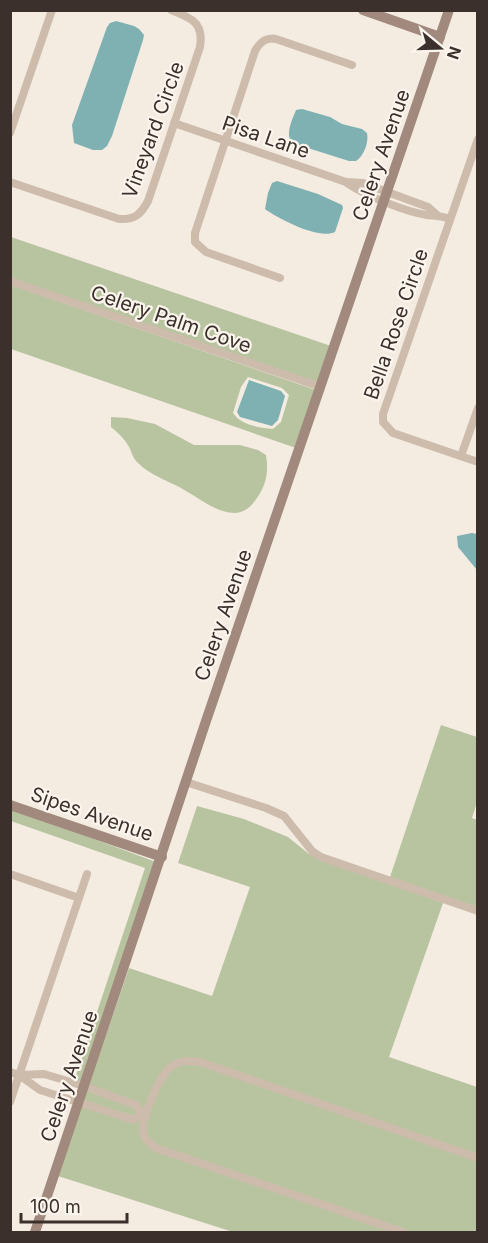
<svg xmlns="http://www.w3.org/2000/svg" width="488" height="1243" font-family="Inter,sans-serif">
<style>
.green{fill:#b8c4a0;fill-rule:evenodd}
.water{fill:#7fb0b2}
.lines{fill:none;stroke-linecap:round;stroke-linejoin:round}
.street{stroke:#cdbbac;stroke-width:8}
.secondary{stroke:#a18a7d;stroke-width:10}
.labels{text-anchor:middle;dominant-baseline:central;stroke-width:4.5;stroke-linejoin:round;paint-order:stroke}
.street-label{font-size:20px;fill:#3b302b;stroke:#fbf5ee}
</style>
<rect width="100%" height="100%" fill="#f4ebe1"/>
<!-- green -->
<g class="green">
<path d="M 11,237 L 331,346 L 318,383 L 11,278 Z"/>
<path d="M 11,285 L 316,390 L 296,448 L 11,349 ZM 248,377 L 282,388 L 289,395 L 281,422 L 273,429 C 260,428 241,425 233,413 L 241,387 Z"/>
<path d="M 111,417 L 127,418 L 155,424 L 194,445 L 240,445 L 258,450 L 266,455 C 269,473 266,487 254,502 C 234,529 202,499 181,488 C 166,480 150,475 138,463 C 133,459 132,452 129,447 C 125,439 118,433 111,427 Z"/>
<path d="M 441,725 L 477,737 L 477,802 L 472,818 L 477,820 L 477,907 L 390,877 Z"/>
<path d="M 197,806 L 244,819 L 288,837 L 309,854 L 443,903 L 389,1057 L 477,1087 L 477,1232 L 233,1232 L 58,1176 L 129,968 L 212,996 L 250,887 L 178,863 Z"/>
<path d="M 11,808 L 156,862 L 79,1088 L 74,1081 L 145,868 L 11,821 Z"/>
</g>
<!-- water -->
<g class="water">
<path d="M 116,21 L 134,26 L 139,29 L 144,35 L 143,40 L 112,136 L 107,146 L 102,150 L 93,150 L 74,143 L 72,125 L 107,27 L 110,23 Z"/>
<path d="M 302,109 L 330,117 L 342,124 L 362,129 L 367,133 C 369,142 364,156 356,161 L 349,161 L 292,143 C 285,134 292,120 296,110 Z"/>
<path d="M 277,181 L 318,194 L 342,205 L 343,208 L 335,232 C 319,240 279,219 265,209 L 268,193 L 272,183 Z"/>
<path d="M 249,380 L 281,391 L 285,396 L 278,420 L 272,426 L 240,417 L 237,412 Z"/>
<path d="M 472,533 L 477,534 L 477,570 L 458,547 L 457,536 Z"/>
</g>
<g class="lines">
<!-- street -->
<g class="street">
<path d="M 174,123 L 346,182 L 363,183 L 428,207 L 437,215"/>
<path d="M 10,133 L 52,10"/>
<path d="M 478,139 L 383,414 L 383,422 L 393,433 L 478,462"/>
<path d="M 10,182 L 119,219 C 135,220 141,214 148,201 L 200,47 C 204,23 192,18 171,10"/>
<path d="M 347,183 C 364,195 406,212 427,215 C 435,216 442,216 450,219"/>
<path d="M 280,278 L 206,252 L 195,242 L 195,233 L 255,51 C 260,42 266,37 276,39 L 352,65"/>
<path d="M 10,281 L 321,387"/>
<path d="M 461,456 L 478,408"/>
<path d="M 186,782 L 266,808 L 284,816 L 312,851 L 321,857 L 478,911"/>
<path d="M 10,874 L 79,898"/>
<path d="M 10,1072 L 19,1075 L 40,1090 L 134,1120 L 141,1113"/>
<path d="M 19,1075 L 44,1074 L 84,1086 L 136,1105 L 143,1114"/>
<path d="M 10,1102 L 87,874"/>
<path d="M 403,1232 L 156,1148 C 151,1144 145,1141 144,1134 C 140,1119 160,1075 172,1066 C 181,1060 190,1060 200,1062 L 478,1158"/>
</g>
<!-- secondary -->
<g class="secondary">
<path d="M 363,10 L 440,37"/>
<path d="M 10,805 L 162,857"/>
<path d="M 35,1232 L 206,721 L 449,10"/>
</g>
</g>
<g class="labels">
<!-- street labels -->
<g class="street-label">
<text transform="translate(153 130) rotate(-70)">Vineyard Circle</text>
<text transform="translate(266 137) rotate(19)">Pisa Lane</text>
<text transform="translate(381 155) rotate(-71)">Celery Avenue</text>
<text transform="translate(171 319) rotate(19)">Celery Palm Cove</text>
<text transform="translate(396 324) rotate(-71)">Bella Rose Circle</text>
<text transform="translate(223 615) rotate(-71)">Celery Avenue</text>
<text transform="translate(92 814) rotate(19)">Sipes Avenue</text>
<text transform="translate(69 1076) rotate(-71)">Celery Avenue</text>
</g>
</g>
<!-- border -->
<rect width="488" height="1243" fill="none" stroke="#3b302b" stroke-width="24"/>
<!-- north arrow -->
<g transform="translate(440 48) rotate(109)" stroke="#fbf5ee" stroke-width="4.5" paint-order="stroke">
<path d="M0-4.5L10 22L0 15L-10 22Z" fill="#3b302b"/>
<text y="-9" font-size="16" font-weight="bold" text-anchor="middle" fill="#3b302b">N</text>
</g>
<!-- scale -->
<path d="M21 1213v9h106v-9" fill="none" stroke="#3b302b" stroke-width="3"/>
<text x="30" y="1213" font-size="18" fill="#3b302b" stroke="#fbf5ee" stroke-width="4.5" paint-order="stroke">100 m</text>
</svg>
